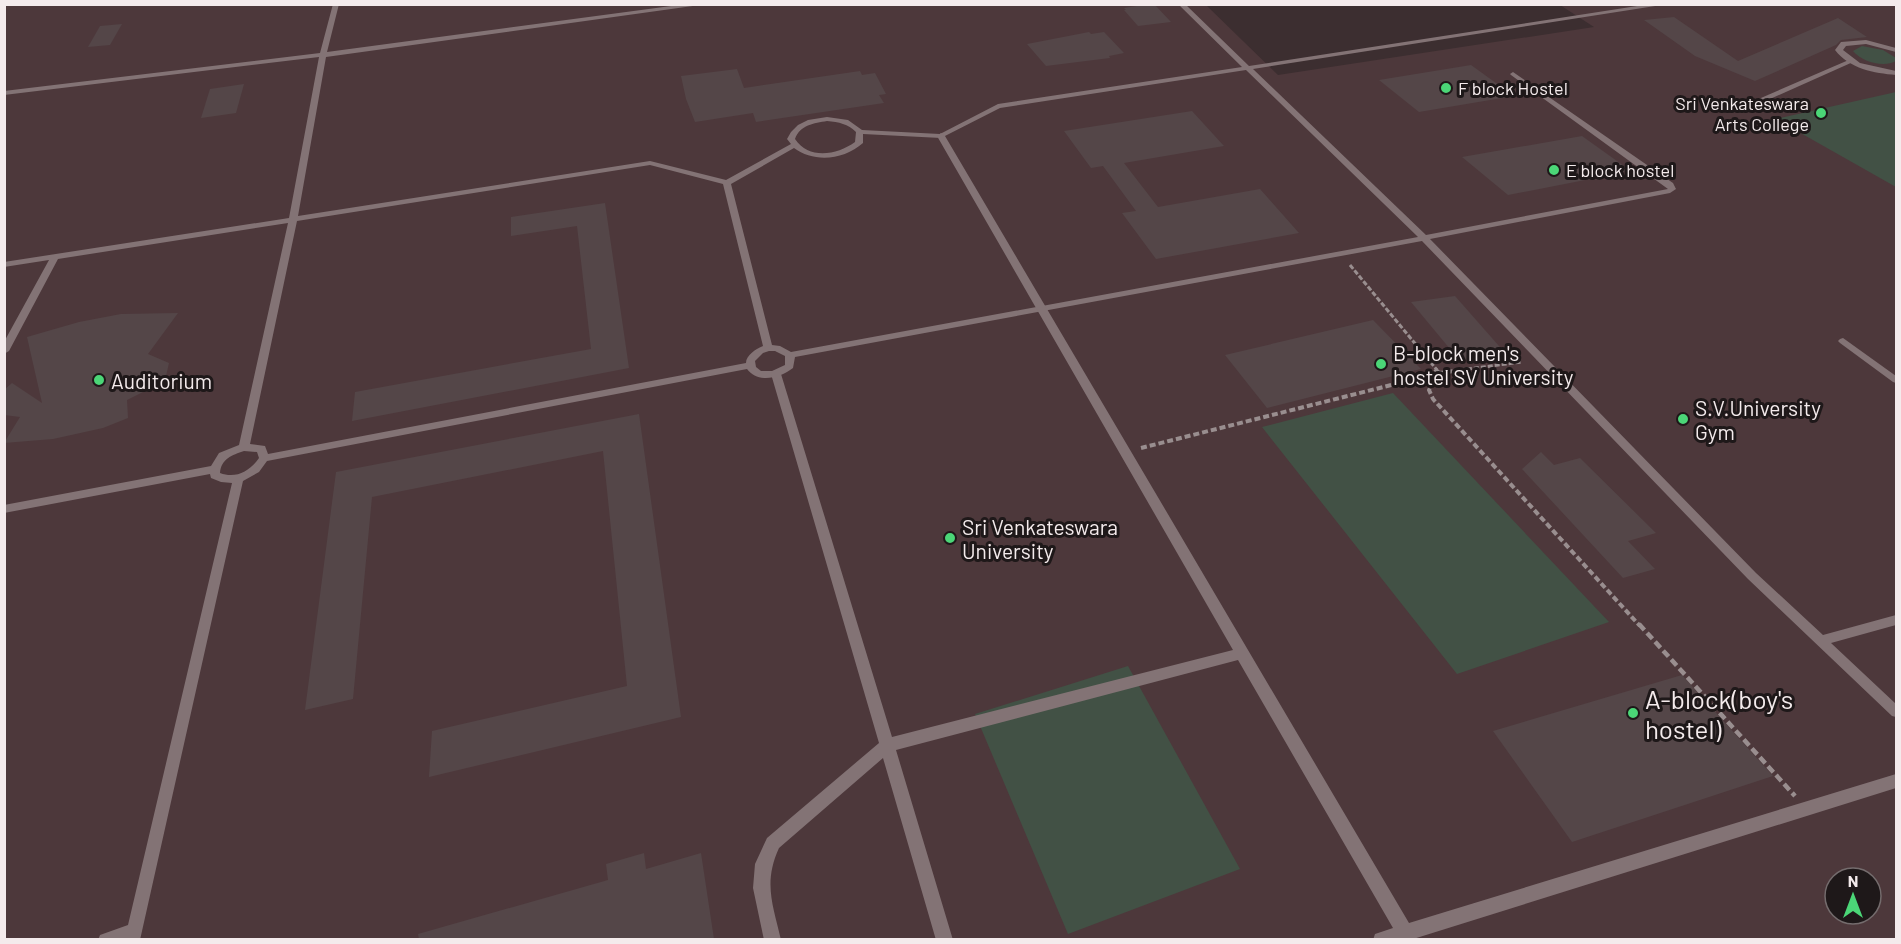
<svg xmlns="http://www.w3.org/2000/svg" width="1901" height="944" font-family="Barlow,sans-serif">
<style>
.built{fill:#4d383b;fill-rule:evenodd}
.green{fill:#425145}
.building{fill:#544648}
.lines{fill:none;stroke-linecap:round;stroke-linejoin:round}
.path-far2{stroke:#998e8f;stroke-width:3;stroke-dasharray:5 2;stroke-linecap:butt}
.path-far1{stroke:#998e8f;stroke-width:4;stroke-dasharray:6 3;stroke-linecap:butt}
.path{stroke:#998e8f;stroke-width:4.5;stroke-dasharray:8 4;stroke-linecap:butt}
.service{fill:#837375;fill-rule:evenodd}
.minor{fill:#837375;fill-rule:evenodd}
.poi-dot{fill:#4bd677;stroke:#1e1819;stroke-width:2}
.labels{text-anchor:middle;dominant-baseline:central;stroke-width:6;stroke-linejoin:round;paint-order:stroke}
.far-poi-label{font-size:18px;fill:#f4ebec;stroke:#1e1819;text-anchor:start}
.poi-label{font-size:21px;fill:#f4ebec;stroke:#1e1819;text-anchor:start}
.near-poi-label{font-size:26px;fill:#f4ebec;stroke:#1e1819;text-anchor:start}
</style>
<rect width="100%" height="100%" fill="#3c2e30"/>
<!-- built -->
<path class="built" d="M 5,5 L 1206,5 L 1278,75 L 1594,27 L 1560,5 L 1896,5 L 1896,939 L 5,940 ZM 1835,878 L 1871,878 L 1871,914 L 1835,914 Z"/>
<!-- green -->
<g class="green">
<path d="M 1862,46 L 1883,50 L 1896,58 L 1896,61 C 1884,68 1862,62 1853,51 Z"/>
<path d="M 1896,92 L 1896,187 L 1776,119 Z"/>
<path d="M 1393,393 L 1609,622 L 1457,674 L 1262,427 Z"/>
<path d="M 1128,666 L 1240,869 L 1068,934 L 975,714 Z"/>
</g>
<!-- building -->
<g class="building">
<path d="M 1149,4 L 1154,4 L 1171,22 L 1138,26 L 1124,10 L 1126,10 L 1124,8 Z"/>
<path d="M 1674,17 L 1738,61 L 1838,18 L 1867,37 L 1841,40 L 1836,45 L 1755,81 L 1695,56 L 1644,20 Z"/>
<path d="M 122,24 L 110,45 L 88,47 L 100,26 Z"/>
<path d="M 1089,32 L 1091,34 L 1104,32 L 1124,53 L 1109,56 L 1110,58 L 1046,66 L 1027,44 Z"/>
<path d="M 1471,65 L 1514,96 L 1419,112 L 1379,80 Z"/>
<path d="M 737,69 L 744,88 L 860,71 L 862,75 L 875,73 L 886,94 L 879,95 L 884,103 L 756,122 L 753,113 L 695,122 L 686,99 L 681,76 Z"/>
<path d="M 244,84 L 236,113 L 201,118 L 210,89 Z"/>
<path d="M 1192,111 L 1224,146 L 1124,163 L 1158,207 L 1260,189 L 1299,233 L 1156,259 L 1122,213 L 1136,211 L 1103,166 L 1091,168 L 1064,131 Z"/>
<path d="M 1582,136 L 1631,171 L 1508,195 L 1462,157 Z"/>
<path d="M 605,203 L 629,368 L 352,421 L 355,392 L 591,349 L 577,226 L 511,236 L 511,217 Z"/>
<path d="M 1455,296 L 1506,354 L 1460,361 L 1411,302 Z"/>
<path d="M 178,313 L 148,354 L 169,363 L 166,376 L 157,385 L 127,400 L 128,418 L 103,428 L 53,439 L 4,443 L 20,417 L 4,415 L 4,390 L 12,383 L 42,403 L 27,337 L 79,322 L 121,314 Z"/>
<path d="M 1373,320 L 1421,369 L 1267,408 L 1225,355 Z"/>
<path d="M 639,414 L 681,717 L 429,777 L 432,731 L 627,686 L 603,451 L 372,497 L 353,699 L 305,710 L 336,472 Z"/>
<path d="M 1541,452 L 1554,465 L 1580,458 L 1656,533 L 1628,541 L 1655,569 L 1623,578 L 1522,469 Z"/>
<path d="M 1682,675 L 1773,776 L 1572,842 L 1493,731 Z"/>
<path d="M 644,853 L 646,869 L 701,853 L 714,939 L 419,939 L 418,934 L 608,880 L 606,864 Z"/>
</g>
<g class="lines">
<!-- path-far2 -->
<g class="path-far2">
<path d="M 1350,265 L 1437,370"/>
<path d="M 1460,370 L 1522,362"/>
</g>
<!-- path-far1 -->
<g class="path-far1">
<path d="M 1435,369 L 1439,373"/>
<path d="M 1439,373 L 1429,390 L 1433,399 L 1640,626"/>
<path d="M 1141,448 L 1439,373 L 1471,369"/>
</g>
<!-- path -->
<path class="path" d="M 1639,624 L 1795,796"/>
<!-- service -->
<g class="service">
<path d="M 333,4 L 339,4 L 327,52 L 686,4 L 707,4 L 326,57 L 298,216 L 650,161 L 726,180 L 791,144 L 787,139 L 791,132 L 798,125 L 808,120 L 827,117 L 848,120 L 862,130 L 940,134 L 998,104 L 1242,67 L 1178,4 L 1185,4 L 1249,66 L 1650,4 L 1668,4 L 1253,69 L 1426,235 L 1668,189 L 1511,75 L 1510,74 L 1513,72 L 1673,183 L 1676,189 L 1670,193 L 1430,239 L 1756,573 L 1823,635 L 1896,615 L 1896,625 L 1831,643 L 1896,704 L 1896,717 L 1892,716 L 1748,579 L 1422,241 L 795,357 L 793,368 C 780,378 758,384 747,369 L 267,461 L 259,472 L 243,481 L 140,940 L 98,940 L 100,935 L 128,925 L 232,483 L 221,482 L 211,478 L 210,474 L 4,513 L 4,505 L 211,466 L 219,453 L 239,445 L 288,223 L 58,259 L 9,351 L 4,354 L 4,342 L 49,260 L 4,267 L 4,262 L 289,218 L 319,57 L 4,95 L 4,91 L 320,53 ZM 1246,70 L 1418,237 L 791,352 L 780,346 L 772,345 L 731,184 L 794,148 C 814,163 844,160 863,143 L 863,134 L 941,138 L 1000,108 ZM 827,121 C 839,122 848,124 856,132 L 855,142 C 837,155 809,160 795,139 C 800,125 814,123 827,121 ZM 650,165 L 723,184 L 763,346 C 756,349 746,355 746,363 L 268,454 L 265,446 L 250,444 L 297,221 ZM 769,351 L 775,351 L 785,356 L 785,365 L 772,371 L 761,371 L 756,367 L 755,361 L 763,353 ZM 244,451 L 257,452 L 259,458 C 250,471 236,479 220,473 C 221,459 232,455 244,451 Z"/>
<path d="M 1851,59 L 1854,61 L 1853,62 L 1761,103 L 1754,101 Z"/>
<path d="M 1843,338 L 1896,376 L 1896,383 L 1893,382 L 1840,343 L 1838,341 L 1840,339 Z"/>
</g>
<!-- minor -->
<g class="minor">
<path d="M 1866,40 L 1896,48 L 1896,52 L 1866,44 L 1846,46 L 1843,50 L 1860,63 L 1896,71 L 1896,75 C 1874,73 1850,69 1835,50 L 1841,42 Z"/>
<path d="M 941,133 L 945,136 L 1409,923 L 1896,774 L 1896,788 L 1410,940 L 1373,940 L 1375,934 L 1393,928 L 1238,660 L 896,750 L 953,940 L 936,940 L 883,758 L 779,848 C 763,883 773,905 781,940 L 764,940 L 753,888 L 755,864 L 767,838 L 879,743 L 771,374 L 772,371 L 780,371 L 781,374 L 892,737 L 1233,650 L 937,136 Z"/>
</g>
</g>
<!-- markers -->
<g class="poi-dot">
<circle cx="1446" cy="88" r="6"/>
<circle cx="1821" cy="113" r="6"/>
<circle cx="1554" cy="170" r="6"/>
<circle cx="1381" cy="364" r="6"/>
<circle cx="99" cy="380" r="6"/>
<circle cx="1683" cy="419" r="6"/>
<circle cx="950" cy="538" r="6"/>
<circle cx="1633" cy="713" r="6"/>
</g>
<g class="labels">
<!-- far-poi labels -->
<g class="far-poi-label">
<text x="1458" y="88">F block Hostel</text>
<text x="1809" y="103" text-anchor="end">Sri Venkateswara<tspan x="1809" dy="21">Arts College</tspan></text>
<text x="1566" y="170">E block hostel</text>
</g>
<!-- poi labels -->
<g class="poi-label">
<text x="1393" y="352">B-block men's<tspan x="1393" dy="24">hostel SV University</tspan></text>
<text x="111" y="380">Auditorium</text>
<text x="1695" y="407">S.V.University<tspan x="1695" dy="24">Gym</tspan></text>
<text x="962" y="526">Sri Venkateswara<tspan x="962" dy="24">University</tspan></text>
</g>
<!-- near-poi labels -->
<g class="near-poi-label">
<text x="1645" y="698">A-block(boy's<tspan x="1645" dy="30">hostel)</tspan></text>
</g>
</g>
<!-- border -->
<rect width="1901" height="944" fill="none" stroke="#f4ebec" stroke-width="12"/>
<!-- north arrow -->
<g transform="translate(1853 896)"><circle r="28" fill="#1e1819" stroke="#746c6d" stroke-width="1.5"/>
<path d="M0-4.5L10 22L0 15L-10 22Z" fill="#4bd677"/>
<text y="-9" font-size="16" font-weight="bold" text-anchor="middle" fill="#f4ebec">N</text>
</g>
</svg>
